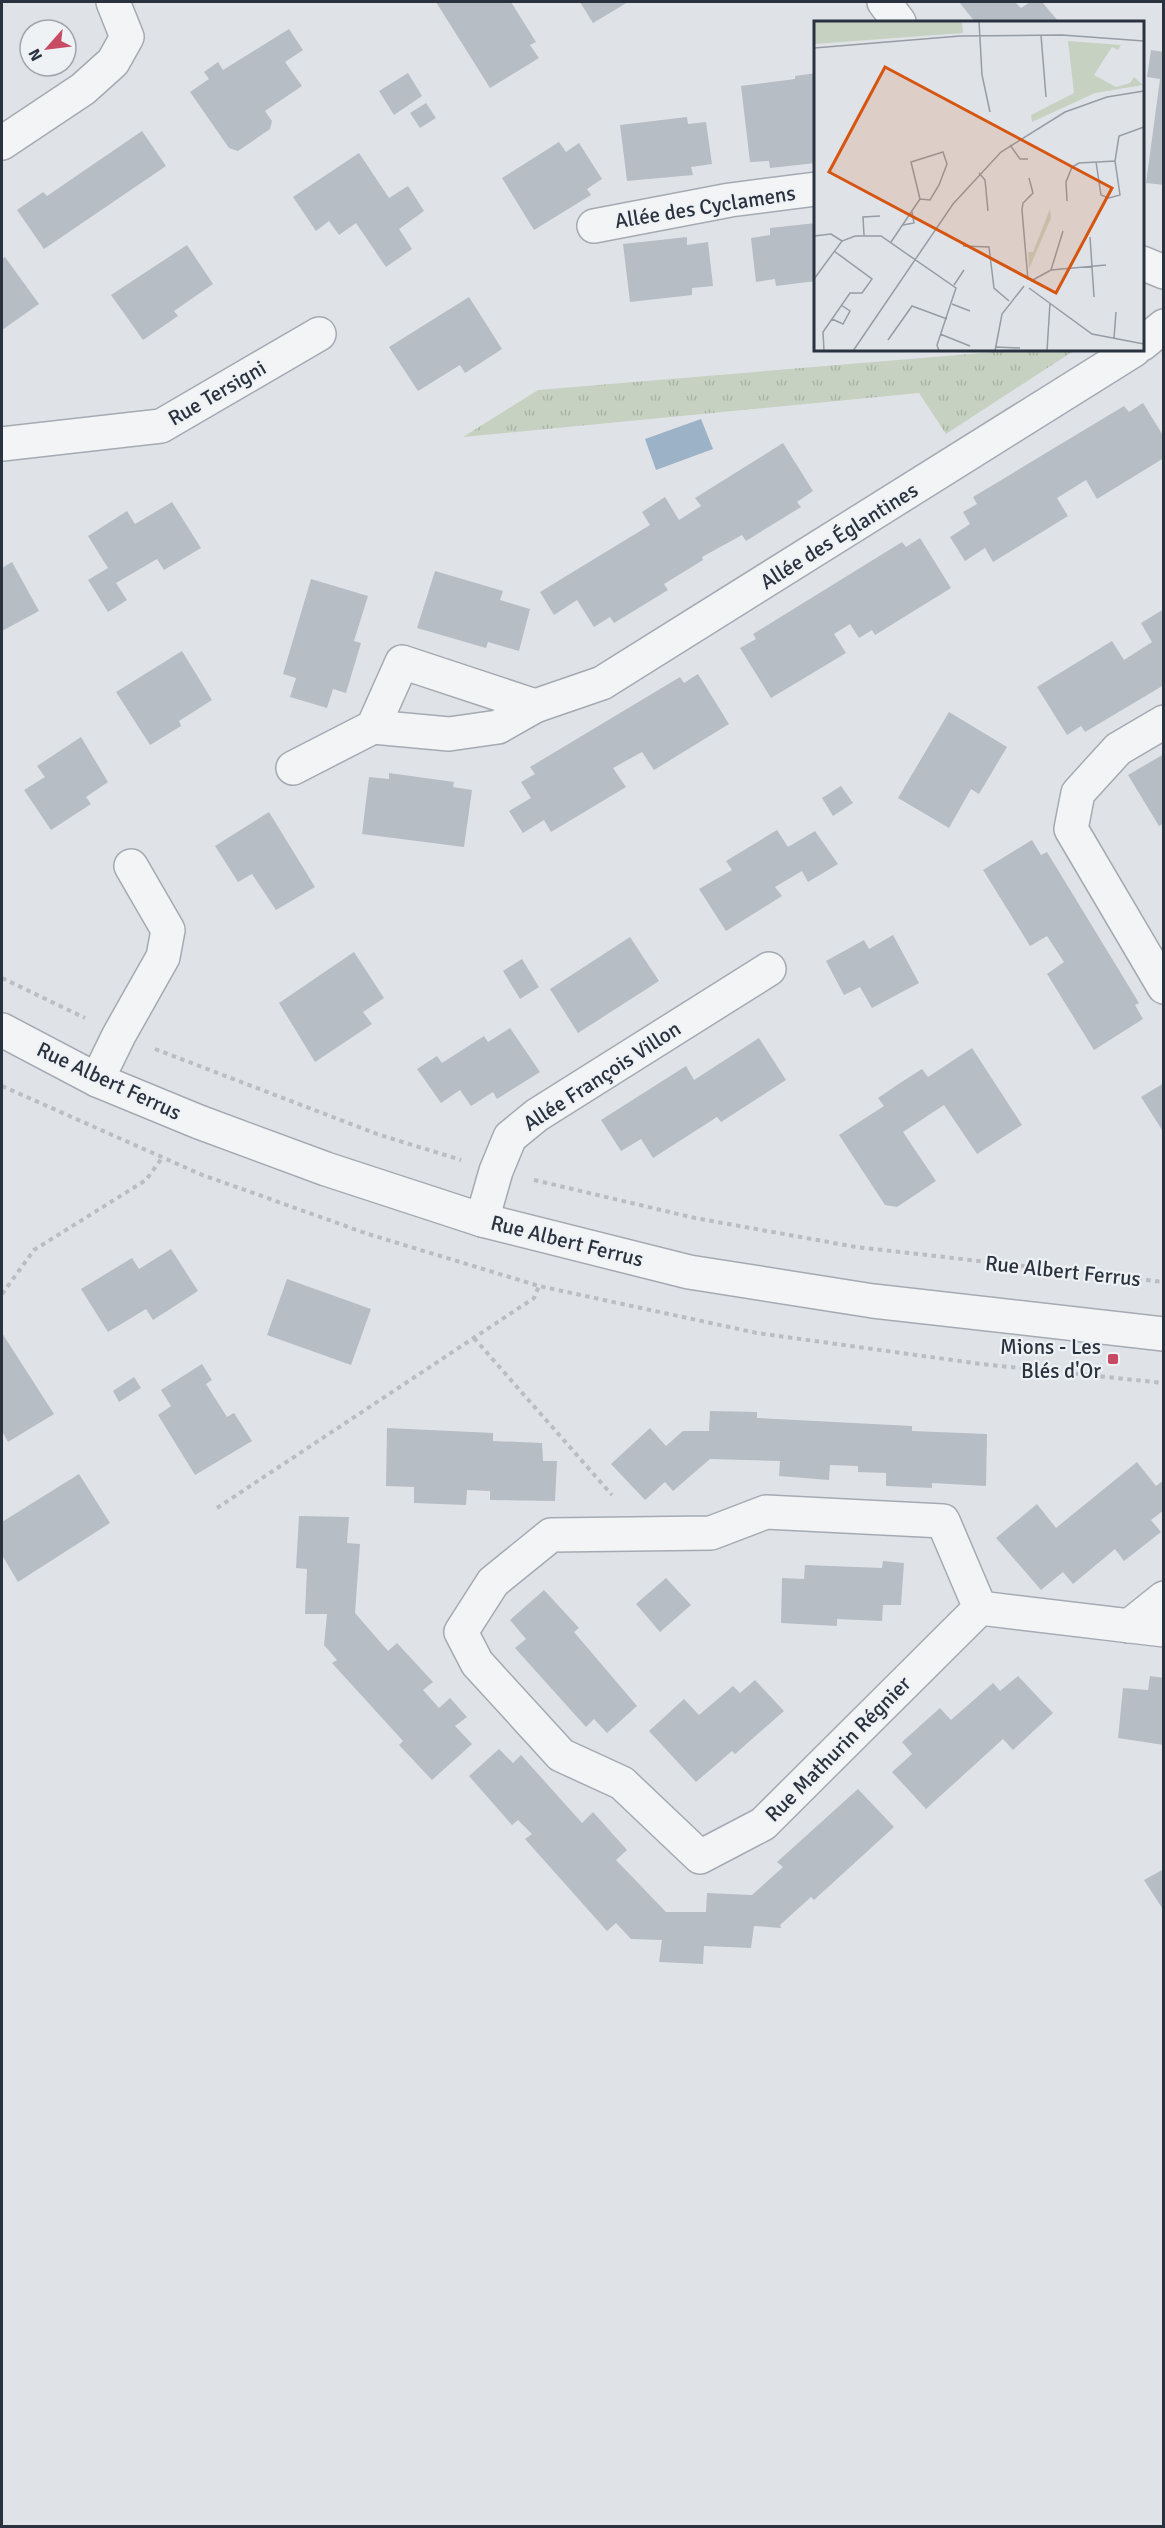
<svg xmlns="http://www.w3.org/2000/svg" width="1165" height="2528" font-family="Signika,sans-serif">
<style>
.grass{fill:url(#grass-tufts)}
.water{fill:#9cb2c6}
.building{fill:#b7bdc4}
.lines{fill:none;stroke-linecap:round;stroke-linejoin:round}
.street-casing{stroke:#a5aab2;stroke-width:36}
.path{stroke:#babec2;stroke-width:4;stroke-dasharray:4.5 4.5;stroke-linecap:butt}
.street{stroke:#f2f4f6;stroke-width:33}
.poi-dot{fill:#c74b63;stroke:#eff2f5;stroke-width:2}
.labels{text-anchor:middle;dominant-baseline:central;stroke-width:4.5;stroke-linejoin:round;paint-order:stroke}
.street-label{font-size:21px;fill:#29323e;stroke:#eff2f5}
.poi-label{font-size:21px;fill:#29323e;stroke:#eff2f5;text-anchor:end}
.inset-road{fill:none;stroke:#969ca4;stroke-width:1.5}
.view{fill:#d55511;fill-opacity:0.15;stroke:#d55511;stroke-width:3}
.inset-edge{fill:none;stroke:#29323e;stroke-width:3}
</style>
<defs>
<pattern id="grass-tufts" width="24" height="20" patternUnits="userSpaceOnUse" patternTransform="scale(1.5)"><rect width="24" height="20" fill="#c6d1c1"/><path d="M3 7l-1-3M5 7V3M7 7l1-3M15 17l-1-3M17 17v-4M19 17l1-3" fill="none" stroke="#aab4a7"/></pattern>
</defs>
<rect width="100%" height="100%" fill="#dfe3e8"/>
<!-- grass -->
<path class="grass" d="M 1018,350 L 1075,350 L 946,434 L 919,393 L 463,437 L 538,390 Z"/>
<!-- water -->
<path class="water" d="M 701,419 L 713,449 L 656,470 L 645,439 Z"/>
<!-- building -->
<g class="building">
<path d="M 436,2 L 511,2 L 536,42 L 530,45 L 539,58 L 490,88 Z"/>
<path d="M 580,2 L 628,2 L 593,23 Z"/>
<path d="M 959,2 L 1015,2 L 1021,8 L 1030,2 L 1042,2 L 1059,22 L 975,22 Z"/>
<path d="M 289,29 L 303,50 L 285,62 L 302,86 L 265,111 L 272,121 L 270,129 L 238,151 L 229,148 L 190,92 L 209,79 L 204,72 L 218,62 L 223,70 Z"/>
<path d="M 1151,50 L 1164,52 L 1164,185 L 1146,183 L 1160,79 L 1147,77 Z"/>
<path d="M 408,73 L 422,96 L 394,115 L 379,91 Z"/>
<path d="M 816,73 L 816,163 L 770,168 L 769,161 L 750,162 L 741,86 L 795,79 L 795,76 Z"/>
<path d="M 426,103 L 436,118 L 420,128 L 410,113 Z"/>
<path d="M 687,117 L 688,124 L 706,122 L 712,164 L 691,167 L 693,175 L 627,181 L 620,125 Z"/>
<path d="M 142,131 L 166,166 L 44,249 L 17,210 L 43,192 L 47,196 Z"/>
<path d="M 559,142 L 566,152 L 579,143 L 602,179 L 587,189 L 591,195 L 534,230 L 502,178 Z"/>
<path d="M 359,153 L 389,198 L 408,186 L 424,211 L 399,229 L 412,249 L 386,267 L 356,223 L 339,235 L 329,221 L 316,231 L 293,197 Z"/>
<path d="M 816,223 L 816,281 L 776,286 L 775,279 L 756,282 L 751,238 L 770,235 L 770,228 Z"/>
<path d="M 687,237 L 687,245 L 708,242 L 713,286 L 692,288 L 692,295 L 630,302 L 623,244 Z"/>
<path d="M 187,245 L 213,284 L 174,311 L 178,316 L 143,340 L 111,295 Z"/>
<path d="M 5,257 L 39,304 L 2,330 L 2,259 Z"/>
<path d="M 469,297 L 502,349 L 465,373 L 460,365 L 418,391 L 389,347 Z"/>
<path d="M 1143,403 L 1164,437 L 1164,458 L 1097,499 L 1086,480 L 1057,498 L 1068,516 L 993,562 L 985,548 L 965,561 L 950,537 L 970,524 L 963,512 L 977,504 L 973,497 L 1124,406 L 1129,412 Z"/>
<path d="M 783,443 L 813,491 L 797,502 L 801,507 L 746,541 L 742,535 L 702,557 L 703,560 L 664,584 L 668,590 L 614,623 L 610,617 L 594,627 L 577,600 L 554,615 L 540,592 L 650,525 L 642,512 L 665,497 L 679,520 L 701,506 L 695,498 Z"/>
<path d="M 172,502 L 201,548 L 164,570 L 157,559 L 116,583 L 127,600 L 108,612 L 88,580 L 108,568 L 88,536 L 127,511 L 135,524 Z"/>
<path d="M 920,538 L 951,588 L 875,635 L 872,630 L 859,638 L 850,624 L 834,634 L 846,653 L 771,698 L 740,648 L 756,639 L 753,634 L 902,542 L 906,547 Z"/>
<path d="M 12,562 L 39,611 L 2,631 L 2,568 Z"/>
<path d="M 435,571 L 503,591 L 500,600 L 530,609 L 519,651 L 488,642 L 486,648 L 417,628 Z"/>
<path d="M 311,579 L 368,596 L 354,641 L 361,643 L 346,693 L 333,689 L 327,708 L 290,697 L 296,678 L 283,674 Z"/>
<path d="M 1164,609 L 1164,685 L 1085,732 L 1081,726 L 1067,735 L 1037,687 L 1112,641 L 1124,660 L 1152,642 L 1141,623 Z"/>
<path d="M 182,651 L 212,700 L 179,721 L 181,726 L 150,745 L 116,692 Z"/>
<path d="M 698,674 L 729,724 L 654,770 L 642,752 L 613,768 L 626,787 L 551,832 L 544,820 L 523,833 L 509,811 L 531,798 L 521,782 L 535,774 L 530,767 L 680,677 L 684,683 Z"/>
<path d="M 949,712 L 1007,747 L 979,794 L 971,789 L 949,828 L 898,798 Z"/>
<path d="M 81,737 L 108,782 L 86,797 L 91,804 L 51,830 L 24,790 L 45,777 L 37,766 Z"/>
<path d="M 1164,754 L 1164,823 L 1159,826 L 1128,775 Z"/>
<path d="M 389,773 L 454,782 L 453,787 L 472,790 L 464,847 L 362,834 L 369,777 L 389,779 Z"/>
<path d="M 841,786 L 853,803 L 833,816 L 822,798 Z"/>
<path d="M 269,812 L 315,887 L 276,910 L 252,874 L 238,882 L 215,846 Z"/>
<path d="M 777,830 L 788,847 L 815,831 L 838,864 L 808,882 L 802,871 L 775,887 L 782,896 L 726,931 L 699,889 L 732,870 L 726,861 Z"/>
<path d="M 1032,840 L 1041,855 L 1047,852 L 1139,1003 L 1135,1005 L 1143,1019 L 1094,1050 L 1047,974 L 1064,962 L 1047,936 L 1030,946 L 983,870 Z"/>
<path d="M 893,935 L 919,983 L 872,1008 L 860,987 L 844,995 L 826,961 L 864,940 L 869,949 Z"/>
<path d="M 630,937 L 659,981 L 578,1033 L 550,989 Z"/>
<path d="M 354,952 L 384,998 L 363,1012 L 372,1024 L 315,1062 L 279,1003 Z"/>
<path d="M 522,959 L 539,987 L 520,999 L 503,971 Z"/>
<path d="M 510,1028 L 540,1072 L 497,1099 L 493,1092 L 471,1106 L 460,1090 L 441,1103 L 417,1069 L 437,1056 L 442,1063 L 484,1036 L 488,1042 Z"/>
<path d="M 759,1038 L 786,1080 L 721,1122 L 717,1117 L 653,1158 L 641,1139 L 621,1151 L 601,1120 L 686,1066 L 694,1080 Z"/>
<path d="M 972,1048 L 1022,1125 L 977,1154 L 944,1105 L 903,1132 L 936,1181 L 897,1207 L 885,1205 L 839,1135 L 884,1106 L 878,1098 L 900,1083 L 922,1069 L 928,1077 Z"/>
<path d="M 1164,1083 L 1164,1133 L 1141,1097 Z"/>
<path d="M 171,1249 L 198,1291 L 153,1320 L 146,1309 L 108,1332 L 81,1289 L 132,1258 L 139,1269 Z"/>
<path d="M 287,1279 L 371,1309 L 351,1365 L 267,1335 Z"/>
<path d="M 2,1333 L 54,1414 L 8,1442 L 2,1431 Z"/>
<path d="M 202,1364 L 212,1380 L 206,1384 L 227,1417 L 234,1413 L 252,1441 L 195,1475 L 158,1415 L 171,1406 L 161,1390 Z"/>
<path d="M 134,1377 L 141,1388 L 119,1402 L 113,1391 Z"/>
<path d="M 710,1411 L 757,1412 L 757,1418 L 912,1426 L 912,1431 L 987,1434 L 986,1486 L 932,1483 L 932,1488 L 886,1486 L 886,1473 L 858,1472 L 858,1466 L 830,1465 L 829,1480 L 779,1476 L 780,1461 L 710,1459 L 673,1491 L 665,1482 L 645,1500 L 611,1464 L 650,1428 L 666,1446 L 683,1431 L 709,1431 Z"/>
<path d="M 387,1428 L 493,1433 L 493,1441 L 542,1443 L 543,1461 L 557,1461 L 555,1501 L 490,1500 L 490,1491 L 467,1490 L 466,1505 L 414,1503 L 414,1487 L 386,1486 Z"/>
<path d="M 1137,1462 L 1156,1486 L 1164,1480 L 1164,1510 L 1151,1520 L 1161,1532 L 1124,1561 L 1115,1549 L 1073,1584 L 1063,1572 L 1041,1590 L 996,1538 L 1037,1504 L 1056,1528 Z"/>
<path d="M 79,1474 L 110,1523 L 18,1582 L 2,1555 L 2,1522 Z"/>
<path d="M 299,1516 L 349,1517 L 347,1543 L 360,1544 L 355,1613 L 388,1651 L 397,1643 L 433,1682 L 423,1690 L 439,1708 L 450,1698 L 467,1717 L 455,1726 L 472,1744 L 432,1780 L 399,1745 L 403,1741 L 332,1663 L 337,1660 L 324,1645 L 327,1614 L 305,1614 L 307,1569 L 296,1568 Z"/>
<path d="M 883,1561 L 904,1563 L 901,1605 L 883,1605 L 882,1621 L 837,1619 L 837,1626 L 781,1623 L 782,1578 L 804,1579 L 805,1565 L 882,1568 Z"/>
<path d="M 666,1578 L 691,1605 L 660,1632 L 636,1604 Z"/>
<path d="M 544,1590 L 579,1628 L 574,1632 L 637,1706 L 607,1733 L 594,1719 L 586,1727 L 515,1648 L 526,1639 L 510,1620 Z"/>
<path d="M 1018,1676 L 1053,1713 L 1013,1750 L 1003,1739 L 926,1809 L 892,1772 L 912,1754 L 902,1742 L 940,1708 L 951,1720 L 993,1683 L 1000,1691 Z"/>
<path d="M 1150,1676 L 1164,1678 L 1164,1745 L 1118,1738 L 1123,1688 L 1148,1690 Z"/>
<path d="M 755,1680 L 784,1711 L 735,1754 L 732,1751 L 696,1782 L 649,1731 L 684,1699 L 699,1715 L 733,1686 L 740,1693 Z"/>
<path d="M 499,1749 L 513,1763 L 521,1755 L 582,1823 L 593,1812 L 627,1850 L 616,1860 L 666,1912 L 706,1912 L 707,1893 L 752,1895 L 783,1867 L 777,1862 L 858,1789 L 894,1827 L 814,1900 L 811,1897 L 780,1925 L 781,1928 L 754,1926 L 751,1948 L 704,1946 L 703,1964 L 659,1962 L 662,1940 L 631,1939 L 616,1923 L 607,1931 L 525,1839 L 532,1834 L 518,1820 L 512,1825 L 469,1776 Z"/>
<path d="M 1164,1869 L 1164,1911 L 1144,1880 Z"/>
</g>
<g class="lines">
<!-- street casing -->
<g class="street-casing">
<g id="street">
<path d="M 884,2 L 899,22"/>
<path d="M 2,143 L 83,89 L 113,62 L 127,37 L 113,2"/>
<path d="M 594,226 L 730,200 L 816,189"/>
<path d="M 1142,263 L 1164,272"/>
<path d="M 1142,344 L 1164,326"/>
<path d="M 2,444 L 161,426 L 319,334"/>
<path d="M 1164,722 L 1118,749 L 1078,793 L 1071,829 L 1164,987"/>
<path d="M 373,727 L 449,734 L 498,727 L 535,706"/>
<path d="M 293,768 L 373,727 L 402,662 L 535,706 L 602,683 L 1134,350"/>
<path d="M 2,1030 L 97,1080 L 199,1122 L 326,1169 L 482,1220 L 689,1272 L 873,1301 L 1164,1334"/>
<path d="M 97,1080 L 119,1035 L 163,957 L 168,930 L 131,866"/>
<path d="M 482,1220 L 496,1171 L 510,1137 L 537,1115 L 769,969"/>
<path d="M 766,1512 L 943,1521 L 980,1608 L 763,1824 L 700,1857 L 622,1783 L 561,1755 L 477,1663 L 461,1632 L 493,1582 L 551,1535 L 711,1533 Z"/>
<path d="M 980,1608 L 1164,1630"/>
<path d="M 1129,1626 L 1164,1598"/>
</g>
</g>
<!-- path -->
<g class="path">
<path d="M 2,978 L 85,1018"/>
<path d="M 155,1049 L 377,1134 L 461,1160"/>
<path d="M 2,1086 L 200,1174 L 368,1234 L 539,1286 L 757,1333 L 981,1364 L 1164,1383"/>
<path d="M 534,1180 L 695,1218 L 856,1247 L 1164,1282"/>
<path d="M 2,1294 L 34,1250 L 146,1180 L 162,1158"/>
<path d="M 474,1338 L 612,1495"/>
<path d="M 217,1508 L 534,1298 L 539,1286"/>
</g>
<!-- street -->
<use href="#street" class="street"/>
</g>
<!-- markers -->
<rect class="poi-dot" x="1107" y="1353" width="12" height="12" rx="3"/>
<g class="labels">
<!-- street labels -->
<g class="street-label">
<text transform="translate(705 207) rotate(-9)">Allée des Cyclamens</text>
<text transform="translate(217 393) rotate(-30)">Rue Tersigni</text>
<text transform="translate(839 536) rotate(-32)">Allée des Églantines</text>
<text transform="translate(602 1076) rotate(-33)">Allée François Villon</text>
<text transform="translate(109 1081) rotate(25)">Rue Albert Ferrus</text>
<text transform="translate(567 1241) rotate(14)">Rue Albert Ferrus</text>
<text transform="translate(1063 1271) rotate(6)">Rue Albert Ferrus</text>
<text transform="translate(838 1749) rotate(-45)">Rue Mathurin Régnier</text>
</g>
<!-- poi labels -->
<g class="poi-label">
<text x="1101" y="1347">Mions - Les<tspan x="1101" dy="24">Blés d'Or</tspan></text>
</g>
</g>
<!-- overview -->
<g transform="translate(814 21)">
<rect width="330" height="330" fill="#dfe3e8"/>
<path d="M 0,0 L 148,0 L 149,12 L 0,23 ZM 254,20 L 307,24 L 304,29 L 298,26 L 280,54 L 302,66 L 316,62 L 320,56 L 329,64 L 281,72 L 218,101 L 217,94 L 260,72 ZM 236,188 L 237,197 L 215,248 L 214,231 L 219,231 Z" fill="#c6d1c1"/>
<path class="inset-road" d="M 165,0 L 168,54 L 176,91M 227,14 L 232,76M 0,27 L 146,15 L 248,14 L 330,20M 196,124 L 206,138 L 214,138M 129,131 L 133,143 L 125,164 L 116,179 L 106,178 L 97,141 ZM 282,141 L 287,174 L 295,177 L 306,174 L 301,140M 165,152 L 171,159 L 174,190M 253,180 L 252,161 L 258,146 L 265,142 L 301,140 L 305,115 L 330,106M 89,204 L 100,202 L 98,191M 50,214 L 49,196 L 66,195M 0,215 L 17,213 L 28,220M 276,216 L 280,276M 77,221 L 106,178M 149,225 L 175,226 L 180,267 L 195,280M 237,249 L 249,210M 0,258 L 28,220 L 41,215 L 67,215 L 142,267 L 123,324 L 125,330M 214,259 L 208,189 L 209,182 L 219,172 L 215,157M 217,260 L 237,249 L 292,244M 140,264 L 150,249M 215,267 L 278,313 L 330,323M 138,283 L 156,290M 18,298 L 29,303 L 36,290 L 27,284M 126,313 L 156,325M 300,317 L 302,291M 74,319 L 98,285 L 133,298M 181,326 L 206,327M 10,330 L 9,311 L 36,272 L 48,272 L 58,258 L 20,230M 39,330 L 139,183 L 187,131 L 251,91 L 293,76 L 330,70M 181,330 L 188,293 L 210,265M 233,330 L 236,282"/>
<path class="view" d="M 71,46 L 298,167 L 242,272 L 15,151 Z"/>
<rect width="330" height="330" class="inset-edge"/>
</g>
<!-- border -->
<rect width="1165" height="2528" fill="none" stroke="#29323e" stroke-width="6"/>
<!-- north arrow -->
<g transform="translate(48 48) rotate(242)"><circle r="28" fill="#eff2f5" stroke="#a0a5ac" stroke-width="1.5"/>
<path d="M0-4.5L10 22L0 15L-10 22Z" fill="#c74b63"/>
<text y="-9" font-size="16" font-weight="bold" text-anchor="middle" fill="#29323e">N</text>
</g>
</svg>
